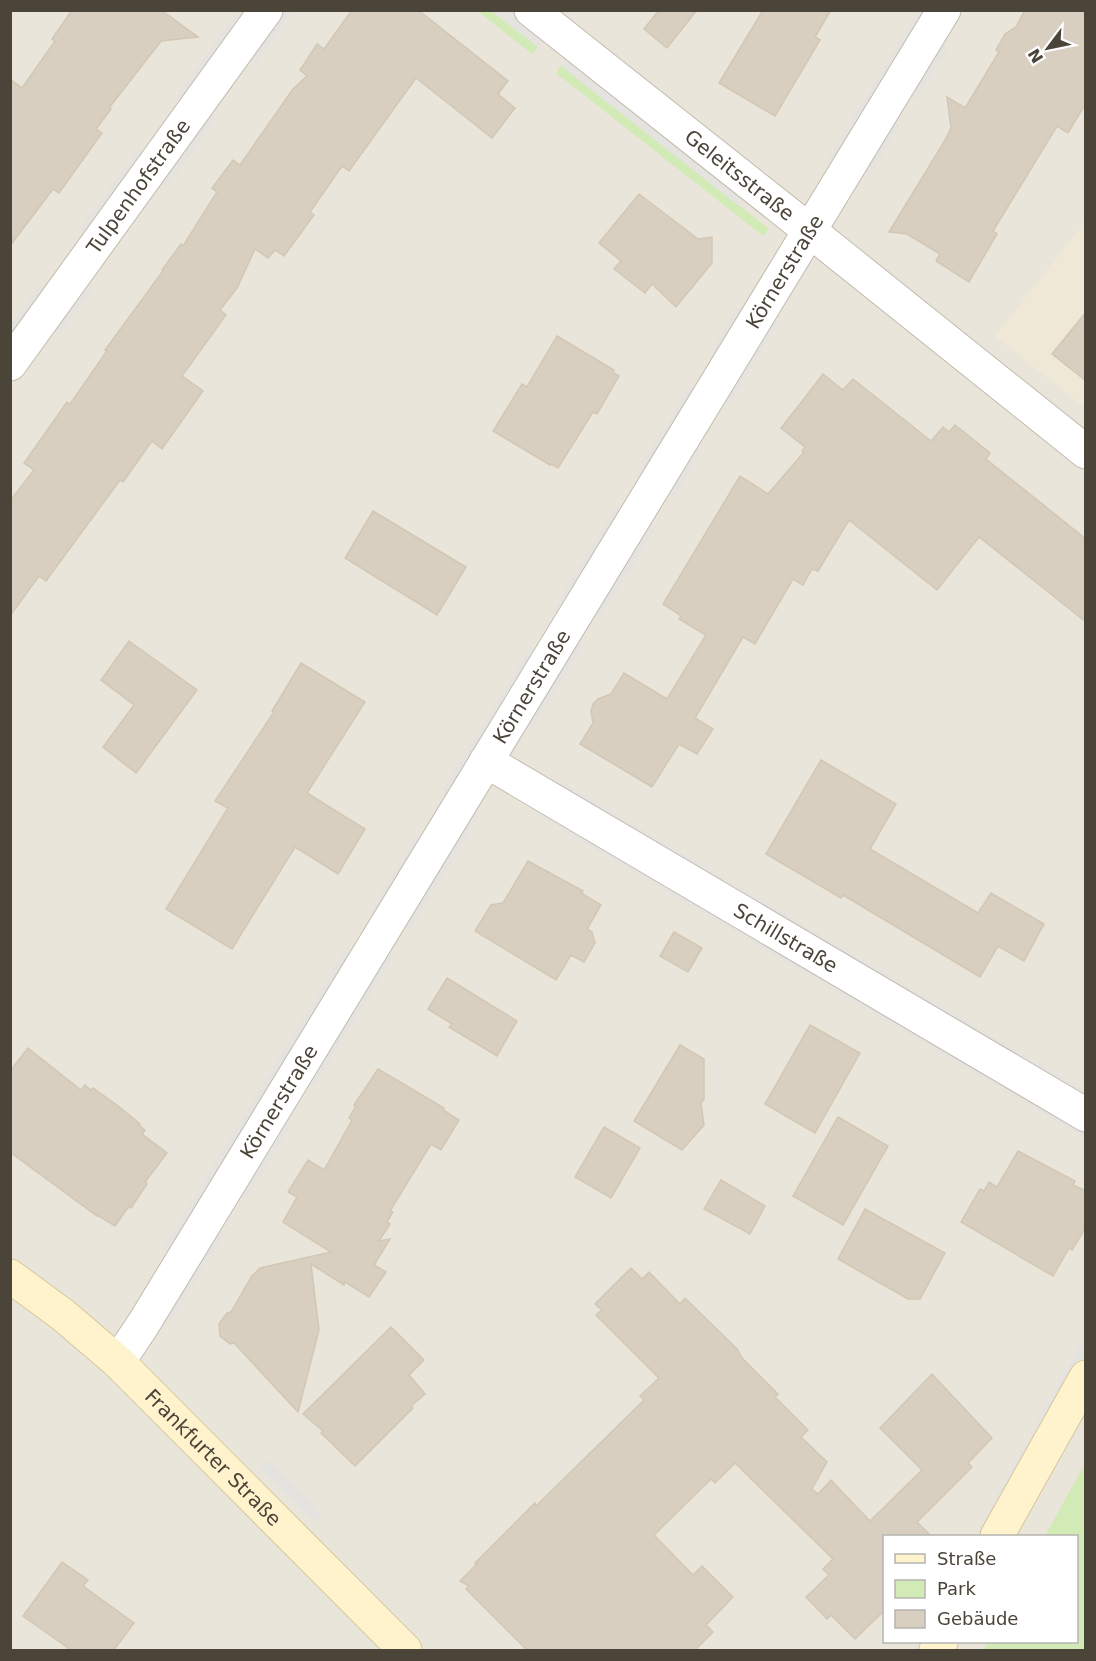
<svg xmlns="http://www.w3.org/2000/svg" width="1096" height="1661" font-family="'DejaVu Sans',sans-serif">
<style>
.residential{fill:#eae5da;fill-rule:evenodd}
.education{fill:#efe8d6}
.green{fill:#d2eab5}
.parking{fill:#e5e3e0}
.building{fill:#d8cfc1;stroke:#d3c7b4;stroke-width:1.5}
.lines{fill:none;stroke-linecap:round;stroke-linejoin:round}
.street-casing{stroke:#c2bbae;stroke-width:35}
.secondary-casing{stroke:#d6c79b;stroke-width:35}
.street{stroke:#fff;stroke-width:33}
.secondary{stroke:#fff3cd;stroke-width:33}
.labels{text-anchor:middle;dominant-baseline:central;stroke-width:4.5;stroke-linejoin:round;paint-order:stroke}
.street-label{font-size:20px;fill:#4b4439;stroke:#fff}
</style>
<rect width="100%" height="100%" fill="#f6f3ec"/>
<!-- residential -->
<path class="residential" d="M 11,11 L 1085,11 L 1085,1650 L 11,1650 ZM 884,1536 L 1076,1536 L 1076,1642 L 884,1642 Z"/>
<!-- education -->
<path class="education" d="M 1085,222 L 1085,408 L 995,336 Z"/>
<!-- green -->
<g class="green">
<path d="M 482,10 L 491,11 L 538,47 L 532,54 L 480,13 Z"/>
<path d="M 561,65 L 769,229 L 763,236 L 556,73 Z"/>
<path d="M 1085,1463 L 1085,1650 L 983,1650 L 988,1642 L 1076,1642 L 1076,1536 L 1045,1536 Z"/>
</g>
<!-- parking -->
<g class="parking">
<path d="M 281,11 L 294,11 L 255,64 L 246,58 Z"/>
<path d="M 492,11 L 512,11 L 546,38 L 539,47 Z"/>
<path d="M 919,11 L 931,11 L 836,168 L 826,162 Z"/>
<path d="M 235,15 L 244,21 L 185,104 L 176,97 Z"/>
<path d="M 938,43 L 948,48 L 916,100 L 907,94 Z"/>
<path d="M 569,55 L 746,195 L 739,206 L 561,66 Z"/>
<path d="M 207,112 L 216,119 L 167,186 L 158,179 Z"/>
<path d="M 890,121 L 900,126 L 869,176 L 860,170 Z"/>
<path d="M 138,149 L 148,155 L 89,235 L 80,229 Z"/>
<path d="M 82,284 L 92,290 L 59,335 L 50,328 Z"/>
<path d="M 40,285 L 49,291 L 11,344 L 11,325 Z"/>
<path d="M 738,307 L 747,312 L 720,358 L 711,353 Z"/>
<path d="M 769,317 L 778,323 L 728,406 L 718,400 Z"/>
<path d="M 690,386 L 700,392 L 645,482 L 635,476 Z"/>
<path d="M 691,446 L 701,452 L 674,497 L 664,492 Z"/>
<path d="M 616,507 L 625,513 L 563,614 L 554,609 Z"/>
<path d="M 646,520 L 656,527 L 599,620 L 589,613 Z"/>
<path d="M 573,639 L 583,645 L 531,730 L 520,724 Z"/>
<path d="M 531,647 L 541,652 L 452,798 L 442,792 Z"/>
<path d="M 558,780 L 1085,1091 L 1085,1105 L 551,790 Z"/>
<path d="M 541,803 L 1085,1124 L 1085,1138 L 535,814 Z"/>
<path d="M 467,812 L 478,817 L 410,930 L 399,923 Z"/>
<path d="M 416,837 L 426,842 L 380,917 L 371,912 Z"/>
<path d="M 347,947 L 357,953 L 172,1255 L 162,1249 Z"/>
<path d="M 383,952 L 393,958 L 313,1087 L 303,1081 Z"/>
<path d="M 279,1119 L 290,1126 L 245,1200 L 234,1193 Z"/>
<path d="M 213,1227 L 224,1234 L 172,1319 L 160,1311 Z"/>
<path d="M 1085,1335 L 1085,1359 L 989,1536 L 975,1536 Z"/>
<path d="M 268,1459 L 322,1514 L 314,1522 L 260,1468 Z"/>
</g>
<!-- building -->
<g class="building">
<path d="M 72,10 L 161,10 L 198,37 L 161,41 L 109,108 L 111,109 L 96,129 L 102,133 L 59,193 L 53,189 L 10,246 L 10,79 L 22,88 L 55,41 L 52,39 Z"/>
<path d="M 352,10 L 418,10 L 508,81 L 498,94 L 515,108 L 492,138 L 416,78 L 349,171 L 342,166 L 310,212 L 314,215 L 284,256 L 275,250 L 268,258 L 255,249 L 237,288 L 220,310 L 226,315 L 182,376 L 203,391 L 162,449 L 152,441 L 123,482 L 120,480 L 46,581 L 39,576 L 10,616 L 10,501 L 34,470 L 24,463 L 67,402 L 70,404 L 107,351 L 105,350 L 163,271 L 162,270 L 181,244 L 183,246 L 217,192 L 212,188 L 233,160 L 240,165 L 293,89 L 307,76 L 300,70 L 317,44 L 324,49 Z"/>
<path d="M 659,10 L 697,10 L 667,48 L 644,29 Z"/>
<path d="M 763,10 L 831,10 L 815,37 L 820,40 L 775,116 L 719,83 Z"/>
<path d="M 1025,10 L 1086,10 L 1086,103 L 1068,133 L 1057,126 L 993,231 L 997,234 L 969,282 L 936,261 L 940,254 L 907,234 L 889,232 L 944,142 L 951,128 L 947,97 L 965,108 L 999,52 L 996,50 L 1005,34 L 1016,27 Z"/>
<path d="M 639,194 L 698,239 L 712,237 L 712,263 L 676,307 L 652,284 L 645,293 L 614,269 L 621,261 L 599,243 Z"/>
<path d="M 1086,312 L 1086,381 L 1052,354 Z"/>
<path d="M 557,336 L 614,370 L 613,372 L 619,376 L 597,414 L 593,412 L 558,468 L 551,464 L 550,465 L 493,431 L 522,384 L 527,387 Z"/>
<path d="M 823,374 L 843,390 L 853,379 L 931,441 L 943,427 L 949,432 L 955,425 L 990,453 L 986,459 L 1086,539 L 1086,622 L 979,537 L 937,590 L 849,520 L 818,571 L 812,569 L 803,585 L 793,579 L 755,644 L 743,637 L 695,718 L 713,729 L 697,754 L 679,744 L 652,787 L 580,744 L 593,723 L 591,711 L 593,704 L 598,699 L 611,694 L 624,673 L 667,699 L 706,635 L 679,619 L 681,616 L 663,604 L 740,476 L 768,494 L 804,452 L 802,451 L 805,447 L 781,428 Z"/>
<path d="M 373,511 L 466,567 L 437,615 L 345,558 Z"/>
<path d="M 129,641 L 197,690 L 136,773 L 103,747 L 134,705 L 101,680 Z"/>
<path d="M 301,663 L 365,702 L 307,793 L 365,829 L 338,874 L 295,847 L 232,949 L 166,909 L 228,808 L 215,801 L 274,712 L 272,711 Z"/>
<path d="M 821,760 L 896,804 L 870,849 L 978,913 L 991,893 L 1044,924 L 1024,961 L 998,946 L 980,977 L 843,895 L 841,898 L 766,854 Z"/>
<path d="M 528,861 L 583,891 L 581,893 L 601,905 L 587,929 L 592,932 L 595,943 L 584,962 L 571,955 L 556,980 L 475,931 L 491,905 L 503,903 Z"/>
<path d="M 674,932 L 702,948 L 688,972 L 660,956 Z"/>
<path d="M 447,978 L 517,1021 L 497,1056 L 449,1027 L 452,1024 L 428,1009 Z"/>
<path d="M 810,1025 L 860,1053 L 815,1133 L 765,1104 Z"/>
<path d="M 680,1045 L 704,1059 L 704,1099 L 701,1103 L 704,1125 L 682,1150 L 634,1121 Z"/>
<path d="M 28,1048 L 81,1090 L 85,1085 L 91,1090 L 93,1088 L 117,1105 L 140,1124 L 139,1125 L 145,1130 L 142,1134 L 167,1153 L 145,1182 L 147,1184 L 131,1208 L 129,1206 L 115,1226 L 97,1215 L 97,1216 L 10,1152 L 10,1071 Z"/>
<path d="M 378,1069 L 444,1108 L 443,1110 L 459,1120 L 441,1150 L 431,1144 L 390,1211 L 393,1212 L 387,1222 L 390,1224 L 379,1241 L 390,1239 L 374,1265 L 386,1272 L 369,1297 L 345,1282 L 344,1285 L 311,1264 L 319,1330 L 298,1412 L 234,1343 L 230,1344 L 220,1336 L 219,1324 L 227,1313 L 231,1312 L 252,1276 L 260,1268 L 331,1252 L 283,1222 L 297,1197 L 288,1192 L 308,1160 L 324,1170 L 352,1120 L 349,1118 L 356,1106 L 354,1105 Z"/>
<path d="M 838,1117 L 888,1146 L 843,1225 L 793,1196 Z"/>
<path d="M 604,1127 L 640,1148 L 611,1198 L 575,1177 Z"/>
<path d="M 1018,1151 L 1075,1181 L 1073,1185 L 1086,1191 L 1086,1227 L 1072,1250 L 1069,1248 L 1053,1276 L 961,1222 L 980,1189 L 984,1191 L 989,1182 L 997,1187 Z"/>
<path d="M 721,1180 L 765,1206 L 750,1234 L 704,1209 Z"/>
<path d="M 865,1209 L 945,1253 L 920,1299 L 908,1299 L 838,1259 Z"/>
<path d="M 631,1268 L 642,1279 L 649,1272 L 680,1304 L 685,1298 L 737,1349 L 742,1358 L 778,1394 L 775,1397 L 808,1430 L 801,1437 L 827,1462 L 812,1489 L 818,1494 L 831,1480 L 870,1521 L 922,1470 L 880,1428 L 932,1374 L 992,1438 L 968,1463 L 972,1467 L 917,1522 L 931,1536 L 885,1536 L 885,1610 L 855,1639 L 831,1615 L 827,1619 L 806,1597 L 829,1575 L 823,1569 L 833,1559 L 735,1463 L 715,1483 L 711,1479 L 654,1535 L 693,1575 L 702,1566 L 733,1597 L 706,1625 L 713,1632 L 695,1650 L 527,1650 L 466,1589 L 469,1586 L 460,1581 L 477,1564 L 475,1563 L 535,1503 L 536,1506 L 644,1400 L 640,1396 L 659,1378 L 596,1315 L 602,1310 L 595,1304 Z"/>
<path d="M 391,1327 L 424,1360 L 409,1375 L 425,1394 L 411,1406 L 413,1408 L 355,1466 L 321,1433 L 323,1431 L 303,1414 Z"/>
<path d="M 62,1562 L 88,1580 L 83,1586 L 134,1623 L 114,1650 L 71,1650 L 23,1616 Z"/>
</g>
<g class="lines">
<!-- street casing -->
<g class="street-casing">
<g id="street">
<path id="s1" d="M 531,10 L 810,231 L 1086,452"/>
<path id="s2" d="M 10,364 L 266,10"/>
<path id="s3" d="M 486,761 L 1086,1115"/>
<path id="s4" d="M 118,1362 L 144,1323 L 944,10"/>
</g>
</g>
<!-- secondary casing -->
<g class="secondary-casing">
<g id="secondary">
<path id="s5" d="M 10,1276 L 63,1315 L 118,1362 L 405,1650"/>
<path d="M 997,1536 L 1086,1377"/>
<path d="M 936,1650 L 941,1642"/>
</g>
</g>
<!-- street -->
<use href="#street" class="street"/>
<!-- secondary -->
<use href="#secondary" class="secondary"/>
</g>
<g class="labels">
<!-- street labels -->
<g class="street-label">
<text stroke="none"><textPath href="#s1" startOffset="266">Geleitsstraße</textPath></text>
<text stroke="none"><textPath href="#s2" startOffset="219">Tulpenhofstraße</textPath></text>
<text stroke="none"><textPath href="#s4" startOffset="1278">Körnerstraße</textPath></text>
<text stroke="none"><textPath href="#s4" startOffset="792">Körnerstraße</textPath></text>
<text stroke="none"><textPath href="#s3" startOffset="348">Schillstraße</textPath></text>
<text stroke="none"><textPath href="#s4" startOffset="306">Körnerstraße</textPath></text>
<text stroke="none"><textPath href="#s5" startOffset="273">Frankfurter Straße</textPath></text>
</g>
</g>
<!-- border -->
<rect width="1096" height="1661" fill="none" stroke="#4b4439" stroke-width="24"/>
<!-- legend -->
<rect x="883" y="1535" width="195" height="108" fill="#ffffff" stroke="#b7b4b0" stroke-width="1.5"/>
<rect x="895" y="1554" width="30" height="9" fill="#fff3cd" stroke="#b7b4b0" stroke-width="1.5"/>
<text x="937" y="1565" font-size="18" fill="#4b4439">Straße</text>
<rect x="895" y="1580" width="30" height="18" fill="#d2eab5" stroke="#b7b4b0" stroke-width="1.5"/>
<text x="937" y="1595" font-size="18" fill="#4b4439">Park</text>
<rect x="895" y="1610" width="30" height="18" fill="#d8cfc1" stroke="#b7b4b0" stroke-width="1.5"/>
<text x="937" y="1625" font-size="18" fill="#4b4439">Gebäude</text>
<!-- north arrow -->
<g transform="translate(1048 48) rotate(238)" stroke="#ffffff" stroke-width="4.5" paint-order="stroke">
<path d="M0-4.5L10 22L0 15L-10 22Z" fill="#4b4439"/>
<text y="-9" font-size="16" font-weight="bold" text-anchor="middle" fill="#4b4439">N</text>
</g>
</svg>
